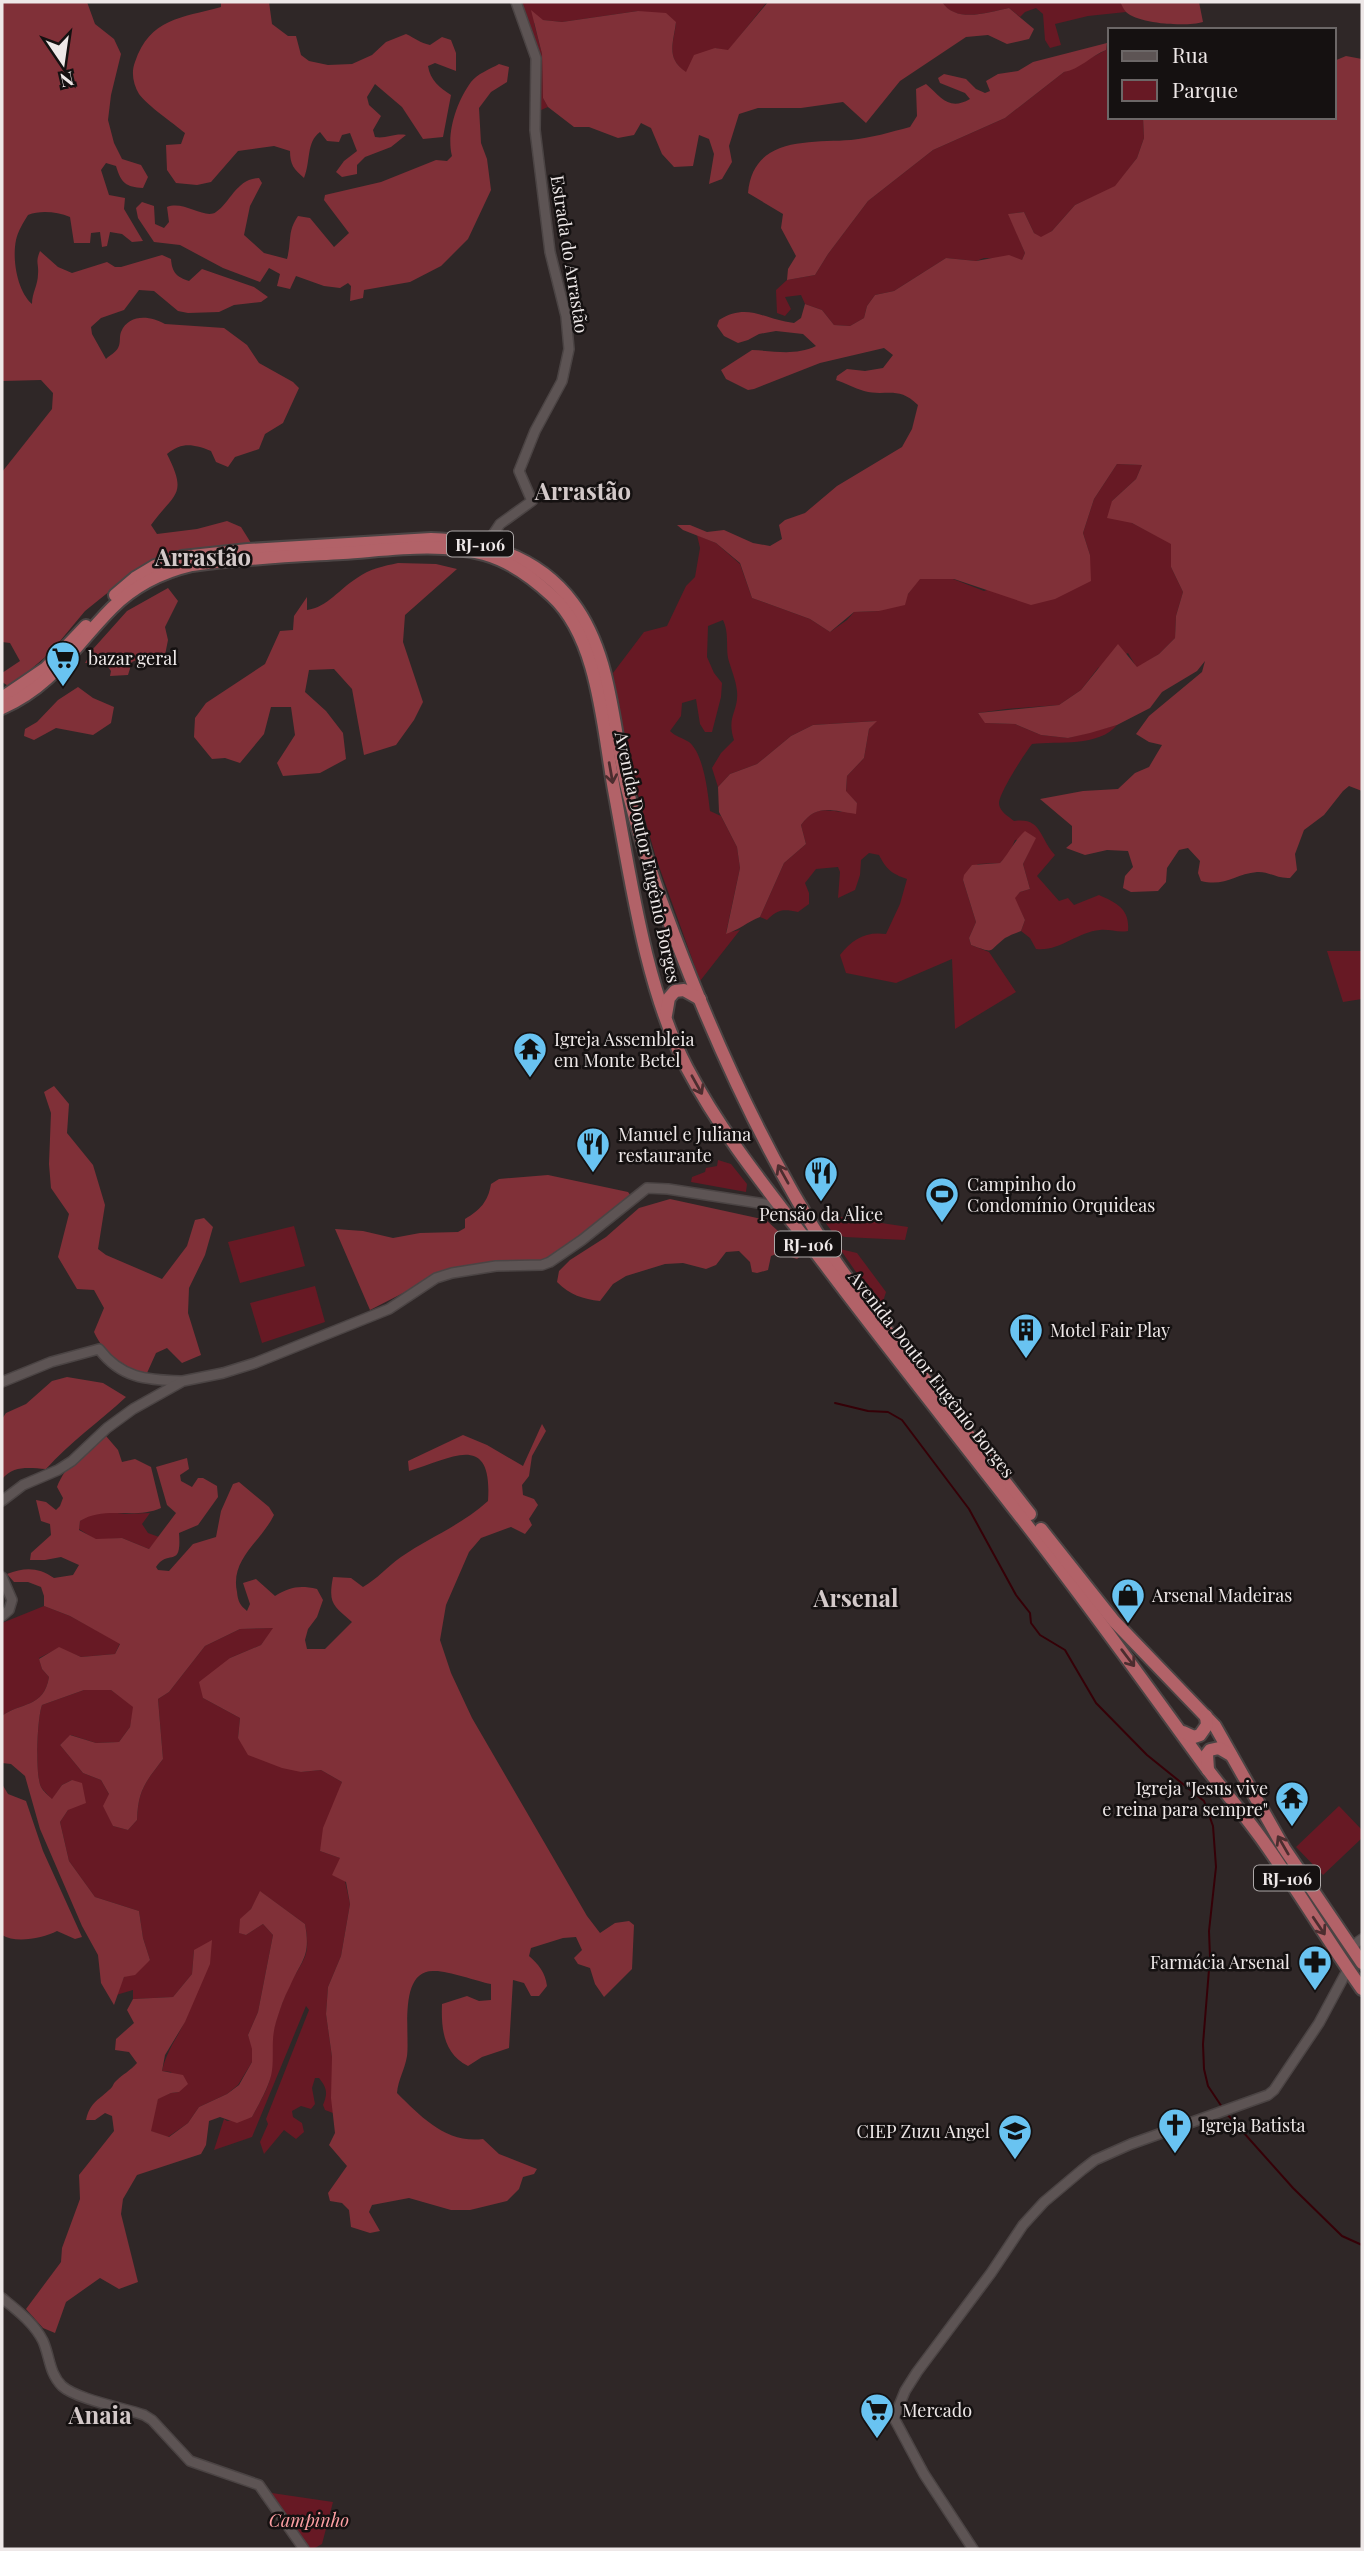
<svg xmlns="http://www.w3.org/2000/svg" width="1364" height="2551" font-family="'Playfair Display',serif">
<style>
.green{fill:#671924}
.forest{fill:#803038}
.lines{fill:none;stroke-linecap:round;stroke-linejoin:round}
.stream{stroke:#350007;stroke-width:2}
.tertiary-casing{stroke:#4b4444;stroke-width:12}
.trunk-casing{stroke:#4b4444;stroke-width:16}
.tertiary{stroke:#5d5454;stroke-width:9}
.trunk{stroke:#b26268;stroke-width:12}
.oneway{stroke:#4c2d2f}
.labels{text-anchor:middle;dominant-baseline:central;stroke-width:5;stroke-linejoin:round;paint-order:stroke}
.shield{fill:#151111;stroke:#ada8a8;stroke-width:2}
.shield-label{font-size:16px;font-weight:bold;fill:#eee8e8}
.street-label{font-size:18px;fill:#eee8e8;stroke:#151111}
.poi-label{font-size:18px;fill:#eee8e8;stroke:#151111;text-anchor:start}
.park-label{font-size:18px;font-style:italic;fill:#ffa0a4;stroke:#151111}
.district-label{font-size:24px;font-weight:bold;fill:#d3c9c9;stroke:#151111}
</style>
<rect width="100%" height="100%" fill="#2f2727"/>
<!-- green -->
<g class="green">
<path d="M 518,2 L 767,2 L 728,51 L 715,48 L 686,73 C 666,57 673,46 676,23 L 638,11 L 562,22 L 543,20 L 534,23 L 542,54 L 543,98 L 548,107 L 541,110 L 539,82 Z"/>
<path d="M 942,2 L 1120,2 L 1126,12 L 1088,16 L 1055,24 L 1061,45 L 1050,48 L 1045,40 L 1043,14 L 1036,8 L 1025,12 L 1020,17 L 1009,8 C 988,12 956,24 942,2 Z"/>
<path d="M 1107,43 L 1110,43 L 1110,117 L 1143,117 L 1144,138 L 1137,158 L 1115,187 L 1075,205 L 1052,231 L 1041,238 L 1034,233 L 1024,212 L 1009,214 L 1025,253 L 1022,260 L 984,258 L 976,261 L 946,258 L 894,291 L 875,295 L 867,306 L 864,318 L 850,326 L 834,325 L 822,310 L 805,304 L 801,295 L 785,297 L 791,309 L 785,316 L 777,313 L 776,290 L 787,280 L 815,275 L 828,254 L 868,201 L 933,150 L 1005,118 L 1064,72 L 1106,50 Z"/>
<path d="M 1117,464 L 1142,465 L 1136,479 L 1112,501 L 1132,523 L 1171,543 L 1171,567 L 1183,592 L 1176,616 L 1175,638 L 1159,654 L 1137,668 L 1128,653 L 1098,668 L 1081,690 L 1059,705 L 1006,709 L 978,713 L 986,723 L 1015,724 L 1041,735 L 1068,738 L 1117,725 C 1099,747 1058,741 1032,744 C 1025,753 998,794 999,804 C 1000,812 1008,816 1014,821 C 1042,817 1039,838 1055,855 L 1037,876 L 1059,901 L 1068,898 L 1074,905 L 1099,895 C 1117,903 1130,909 1128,931 C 1118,933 1110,929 1100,930 C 1077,932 1059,952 1036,949 L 1030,938 L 1021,931 L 1025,920 L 1014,898 L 1020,892 L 1030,889 L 1023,864 L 1035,838 L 1015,840 L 1010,852 L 1000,863 L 978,864 L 963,880 L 976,922 L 969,938 L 971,945 L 989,952 L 1016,992 L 955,1029 L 952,959 L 896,983 L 846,973 L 840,955 C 852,939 866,931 886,934 L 900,904 L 907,879 C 892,874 886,869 879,855 L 869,853 L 861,860 L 860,875 L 855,890 L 838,898 L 840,872 L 838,867 L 816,869 L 805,883 L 809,893 L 809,904 L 798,912 C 783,909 778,909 767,920 L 760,917 L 784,863 L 806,844 L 801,825 C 814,808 822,809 841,812 L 857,803 L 846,792 L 847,776 L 864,758 L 869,729 L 876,721 L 813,725 L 791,736 L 757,764 L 730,774 L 718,787 L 712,768 L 721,753 L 734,740 C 726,716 739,712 737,691 C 736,680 731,669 728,658 C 726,646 729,632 723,620 L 708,626 L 707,657 L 714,673 L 722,683 L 721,697 L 712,732 L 705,732 L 700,724 L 696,699 L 682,703 L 681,716 L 670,731 C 676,737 683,738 689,742 C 704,754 708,794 710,811 L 721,816 L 737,847 L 740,868 L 726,933 L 740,930 L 700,981 L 656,858 L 626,752 L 613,673 L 644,632 L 667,626 L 686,586 L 695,577 L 700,548 L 697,535 L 716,543 L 740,564 L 752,598 L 810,619 L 830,632 L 847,620 L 854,612 L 879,611 L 908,594 L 919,579 L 953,579 L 984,591 L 1090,555 L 1083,533 L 1094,499 Z"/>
<path d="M 1327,951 L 1362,951 L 1362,999 L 1343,1002 Z"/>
<path d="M 718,1160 L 731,1164 L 747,1184 L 746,1192 L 691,1182 L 692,1177 L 705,1172 L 706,1168 L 717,1166 Z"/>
<path d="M 822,1214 L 908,1227 L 905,1240 L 845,1237 L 833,1233 L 825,1222 L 827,1217 Z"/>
<path d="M 294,1226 L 305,1266 L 240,1283 L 228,1242 Z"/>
<path d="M 840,1249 L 857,1253 L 886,1292 L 881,1308 Z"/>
<path d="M 315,1286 L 325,1322 L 262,1343 L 250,1303 Z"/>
<path d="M 109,1512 L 126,1514 L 150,1513 L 142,1524 L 148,1533 L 159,1537 L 149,1549 L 122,1538 L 96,1540 L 79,1529 L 80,1521 L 89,1515 Z"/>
<path d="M 44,1606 L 70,1616 L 120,1643 L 115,1654 L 81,1657 L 59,1648 L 39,1658 L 42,1669 L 49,1677 C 44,1708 21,1702 2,1716 L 2,1623 Z"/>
<path d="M 274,1628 L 261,1645 L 230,1658 L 203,1698 L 240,1718 L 238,1738 L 301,1772 L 321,1770 L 342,1782 L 320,1851 L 340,1858 L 350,1904 L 341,1956 L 328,1987 L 326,2014 L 332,2057 L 333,2113 L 325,2110 L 323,2105 C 328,2093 327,2088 319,2078 L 315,2078 L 312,2088 L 315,2104 L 311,2109 L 301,2106 L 292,2111 L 293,2117 L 302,2123 L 304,2132 L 296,2139 L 284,2130 L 264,2154 L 260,2142 L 268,2124 L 266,2119 L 309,2010 L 306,2006 L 252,2137 L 214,2150 L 224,2119 L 227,2121 L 252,2117 C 259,2103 270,2087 271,2072 C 273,2056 270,2041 275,2024 C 279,2011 284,1997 290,1984 C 304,1958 311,1956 305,1924 L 261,1892 L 251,1909 L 240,1920 L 240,1933 L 246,1935 L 263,1924 L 273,1935 L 258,2012 L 248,2035 L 253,2049 L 252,2062 L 238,2085 L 227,2094 L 199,2107 L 188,2123 L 168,2137 L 150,2131 L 158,2098 L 171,2093 L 179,2092 L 171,2072 L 162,2071 C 167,2050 176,2040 185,2021 C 196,1999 194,1974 194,1950 L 192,1974 L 173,1997 L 133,1999 L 133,1990 L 116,1995 L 124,1977 L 150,1960 L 143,1938 L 139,1911 L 95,1897 L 69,1861 L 60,1822 L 68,1810 L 72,1780 L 62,1785 L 52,1800 C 49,1796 44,1791 41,1787 C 35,1774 37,1719 42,1705 L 84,1690 L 111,1690 L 134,1707 L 130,1727 L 119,1742 L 96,1743 L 71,1735 L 60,1745 L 83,1773 L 101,1780 L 109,1794 L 113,1826 L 128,1830 L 137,1820 C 138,1790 145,1783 163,1759 L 158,1699 L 169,1692 L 205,1646 L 240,1629 Z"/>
<path d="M 1339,1806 L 1362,1830 L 1362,1838 L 1323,1875 L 1296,1847 Z"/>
<path d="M 265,2492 L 333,2502 L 322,2544 L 313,2549 L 304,2549 Z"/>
</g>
<!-- forest -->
<g class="forest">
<path d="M 2,2 L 87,2 L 95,24 L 114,39 L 121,54 L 111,95 L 108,120 L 114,143 L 122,159 L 141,165 L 148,177 L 143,188 C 126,187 121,183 116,166 L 106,163 L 101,170 L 109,195 L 125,198 L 124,209 L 143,241 L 132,242 L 122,234 L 110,232 L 107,246 L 102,247 L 100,232 L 91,233 L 90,243 L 74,243 L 70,217 C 57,212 41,210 28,215 C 23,223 18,231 16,240 C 12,259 17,291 32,304 C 32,293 38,285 38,274 C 39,263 35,263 40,251 L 58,267 L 72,273 L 107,262 L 115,267 L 121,267 L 162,255 L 171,259 C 172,273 177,277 189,281 L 202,269 L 254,287 L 268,297 L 261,302 L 234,305 L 219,312 L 188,313 L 178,311 L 154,291 L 139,290 L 124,310 L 101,318 L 91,327 L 92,334 L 106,359 C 109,356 116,352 118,348 C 121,343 119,337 121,332 C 129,313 151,316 165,324 L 224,328 L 247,345 L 259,363 L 293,382 L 299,388 L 283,423 L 265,434 L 259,449 L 235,457 L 228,467 L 216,462 L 211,451 C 193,444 182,442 167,454 C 188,496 175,492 151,525 L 157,534 L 197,529 L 227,521 L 241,527 L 251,543 L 164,557 L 121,582 L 85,611 L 50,653 L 10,687 L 2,682 L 2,673 L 20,661 L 10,643 L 2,642 L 2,472 L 52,409 L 53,393 L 41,380 L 2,381 Z"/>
<path d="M 221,2 L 269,2 L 272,24 L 288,36 L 296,36 L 301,55 L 309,61 L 328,65 L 352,64 L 372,55 L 386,42 L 406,34 C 415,38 420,43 430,45 L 442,37 L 451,40 L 456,53 L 456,71 L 435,63 L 428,66 C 430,80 440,88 451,95 L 443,137 L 423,139 L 402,107 L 375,84 L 367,97 L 369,105 L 381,116 L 373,130 L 375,137 C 386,139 394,133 406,135 L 391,147 L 365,157 L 357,165 L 357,174 L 342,177 L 336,172 L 344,161 L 357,151 L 350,133 L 342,135 L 339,142 L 327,141 L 320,132 C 306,142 311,161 304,178 C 294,169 290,165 290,151 L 274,146 L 238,151 L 211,182 L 197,185 L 176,183 L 167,170 L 166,145 L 181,144 L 185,133 C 172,122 149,107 139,94 C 133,84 131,72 135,62 C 150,18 181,18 221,7 Z"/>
<path d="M 768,2 L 942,2 C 957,24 988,12 1009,8 L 1034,29 L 1029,39 L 1007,44 L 988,35 L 966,37 L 900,81 L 866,123 L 843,102 L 801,108 L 758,108 L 739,114 L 729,146 L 732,162 L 722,179 L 709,184 L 714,154 L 709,139 L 699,135 L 693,166 L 674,167 L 662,154 L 651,128 L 641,123 L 634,135 L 618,138 L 589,127 L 574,127 L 548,107 L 543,98 L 542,54 L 531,10 L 543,20 L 562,22 L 638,11 L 666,13 L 676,22 C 673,45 666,58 686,72 L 694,55 L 715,48 L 728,50 Z"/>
<path d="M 1120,2 L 1199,2 L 1203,22 C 1186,27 1139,24 1126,12 C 1123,9 1122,5 1120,2 Z"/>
<path d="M 1107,43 L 1106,50 C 1091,56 1080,69 1064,72 L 1005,118 L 933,150 L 868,201 L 828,254 L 815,275 L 787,280 L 788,269 L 796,256 L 781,228 L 783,214 L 748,193 C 753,136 809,143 851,140 C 871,138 891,132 910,127 L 917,116 L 916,89 L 926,84 C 942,98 949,111 970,99 L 965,93 L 940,83 L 938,78 L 944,74 L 966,79 L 976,89 L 985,93 L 990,91 L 986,81 L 998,74 L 1018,71 L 1033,62 Z"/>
<path d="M 1346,56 L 1362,59 L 1362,791 L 1349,786 L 1343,791 L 1324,815 L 1304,830 L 1295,854 L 1297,870 L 1290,878 C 1277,879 1268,871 1257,872 C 1235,874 1225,887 1201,881 L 1198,873 L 1200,861 L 1188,848 L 1179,850 L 1167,868 L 1166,882 L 1158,891 L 1131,892 L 1123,888 L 1125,876 L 1133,867 L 1128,851 L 1107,850 L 1085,855 L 1066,848 L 1072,843 L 1072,826 L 1040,799 L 1083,791 L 1118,789 L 1135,773 L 1149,767 L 1162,745 L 1149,742 L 1136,734 L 1149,716 L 1202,672 L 1205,661 L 1197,671 L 1162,692 L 1150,708 L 1117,725 L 1090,733 L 1068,738 L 1041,735 L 1015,724 L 985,723 L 978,713 L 1059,705 L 1081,690 L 1118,644 L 1137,667 L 1159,654 L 1175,638 L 1176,616 L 1183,592 L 1171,567 L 1171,544 L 1132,523 L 1107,518 L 1112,501 L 1136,479 L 1142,465 L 1117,464 L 1094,499 L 1083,533 L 1090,555 L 1091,581 L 1055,599 L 1031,605 L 954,579 L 920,579 L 908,594 L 905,605 L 879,611 L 854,612 L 830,632 L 810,619 L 752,598 L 740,563 L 716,543 L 683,530 L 677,525 L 690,525 L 707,532 L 724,530 L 753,543 L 770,546 L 782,539 L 779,525 L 785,520 L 805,513 L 837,486 L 902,447 L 912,429 L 918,405 C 898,385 886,397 864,391 C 854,388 845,383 836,380 L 837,376 L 847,369 L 865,371 L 883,368 L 893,355 L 884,348 L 820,363 L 754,389 L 748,390 L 726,379 L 721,370 L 752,350 C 775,351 795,356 816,346 L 803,334 L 776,331 L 759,334 L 748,340 L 738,343 L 724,336 L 717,326 L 719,320 C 748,302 765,320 794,323 L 801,318 L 805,304 L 822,310 L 834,325 L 850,326 L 864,318 L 867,306 L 875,295 L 894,291 L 946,258 L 976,261 L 1009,255 L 1022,260 L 1025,253 L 1008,214 L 1024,212 L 1034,233 L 1041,237 L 1052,231 L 1075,205 L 1115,186 L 1137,158 L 1144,138 L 1143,117 L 1334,117 L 1334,61 Z"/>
<path d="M 499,64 L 509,67 L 507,82 L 491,92 L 479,108 L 481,143 L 487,159 L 491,190 L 468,239 L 441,266 L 410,282 L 364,290 L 363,298 L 350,301 L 351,286 L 348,283 L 340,288 L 324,286 L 296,276 L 290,289 L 277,286 L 280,274 L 269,268 L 260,282 L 223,268 L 180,245 L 154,242 L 138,218 L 136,208 L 142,202 L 154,206 L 155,224 L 164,228 L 169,222 L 167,207 C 184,200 205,220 216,212 C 231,202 236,179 259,178 L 262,183 L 250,206 L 244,235 L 264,253 L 287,259 C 292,241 287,232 298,216 L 310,218 L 334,247 L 349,233 L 324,200 L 325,195 L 381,182 L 436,160 L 447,161 L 452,156 C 446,133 457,101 471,82 C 477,74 490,69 499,64 Z"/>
<path d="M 398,563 L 436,564 L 457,569 L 405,615 L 403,642 L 423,702 L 414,720 L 396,745 L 364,755 L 352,689 L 334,669 L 309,670 L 305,692 L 326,711 L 343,733 L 346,759 L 320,773 L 283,776 L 277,763 L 295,735 L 291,707 L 271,707 L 264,734 L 240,763 L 225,758 L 212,759 L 194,737 L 195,718 L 206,703 L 265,664 L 280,631 L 293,630 L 294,616 L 307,597 L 307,610 C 328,607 339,589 357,578 C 369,569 384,566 398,563 Z"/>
<path d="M 168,588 L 178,601 L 165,627 L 168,640 L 165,655 L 145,656 L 132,662 L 128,675 L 110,676 L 111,671 L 105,663 L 85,663 L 93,649 L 127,611 Z"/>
<path d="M 78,687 L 93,698 L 114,707 L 111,723 L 93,735 L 56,728 L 34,740 L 24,736 L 25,729 L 37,722 L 58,700 Z"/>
<path d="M 877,721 L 869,729 L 864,758 L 847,776 L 846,791 L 857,803 L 856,814 C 832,811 817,803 801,825 L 806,844 L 784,863 L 760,917 C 747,922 739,930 726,934 L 740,868 L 737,847 L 719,812 L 718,787 L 730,774 L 757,764 L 791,736 L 813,725 Z"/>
<path d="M 1025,831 L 1036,838 L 1023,864 L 1030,889 L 1020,892 L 1015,898 L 1025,920 L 1021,931 C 1016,933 1010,935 1005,938 C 987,952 996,954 971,945 L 969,938 L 976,922 L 963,880 L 964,875 L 972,865 L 1000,863 C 1010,852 1014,841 1025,831 Z"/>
<path d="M 54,1086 L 69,1104 L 67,1133 L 93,1165 L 105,1205 L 98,1249 L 106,1255 L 162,1279 L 187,1246 L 195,1220 L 204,1218 L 213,1227 L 205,1255 L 189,1288 L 188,1313 L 201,1355 L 182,1363 L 167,1348 L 156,1353 L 147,1373 L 142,1375 C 121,1365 104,1354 94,1332 L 104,1308 L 94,1290 L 77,1289 L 58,1257 L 69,1214 L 51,1188 L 49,1164 L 51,1113 L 44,1092 Z"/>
<path d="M 548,1175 L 628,1192 L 631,1196 L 563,1250 L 540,1261 L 476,1266 L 409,1290 L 370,1310 L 335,1229 L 363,1231 L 393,1238 L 420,1233 L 458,1232 L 465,1228 L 465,1219 C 480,1210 488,1202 491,1184 L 499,1179 Z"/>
<path d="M 670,1199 L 766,1220 L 803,1254 L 797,1259 L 779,1253 L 771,1256 L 768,1270 L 757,1273 L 752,1272 L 750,1262 L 739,1251 L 726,1252 L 716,1265 L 706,1269 L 683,1263 L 665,1264 L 626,1276 L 613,1284 L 600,1301 C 583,1299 570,1295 557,1282 L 559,1271 L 570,1260 L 606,1237 L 639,1208 Z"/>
<path d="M 67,1377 L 103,1383 L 126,1397 C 99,1422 70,1442 46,1469 C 29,1468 14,1465 2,1479 L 2,1419 L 6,1413 L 26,1404 L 52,1381 Z"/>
<path d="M 542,1424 L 546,1431 L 532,1456 L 529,1476 L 522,1485 L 523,1495 L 534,1499 L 538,1505 L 529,1519 L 532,1525 L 525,1534 L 511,1527 L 481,1538 L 469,1552 L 446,1605 L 440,1640 L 451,1673 L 472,1718 L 587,1916 L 600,1933 L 615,1923 L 629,1921 L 634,1925 L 632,1969 L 604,1997 L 595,1984 L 590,1968 L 578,1964 L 574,1958 L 582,1950 L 576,1937 L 563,1938 L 531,1948 L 529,1956 C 539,1965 545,1972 547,1986 L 539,1996 L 531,1996 L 524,1983 L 513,1980 L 509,2048 L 482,2057 L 468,2066 C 444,2054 441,2030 442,2004 L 467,1996 L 479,2001 L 491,2000 L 491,1984 C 476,1981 447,1970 433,1971 C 398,1971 410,2034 407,2056 C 405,2069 398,2080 397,2093 C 421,2117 447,2144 483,2139 L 499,2154 L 537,2169 L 534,2174 L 523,2177 L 519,2189 L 507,2201 L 470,2210 L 451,2210 L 409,2198 L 372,2205 L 369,2212 L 380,2231 L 370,2233 L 351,2227 L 349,2210 L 342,2203 L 330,2201 L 328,2193 L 347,2166 L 329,2145 L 335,2133 L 331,2098 L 332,2057 L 326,2014 L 328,1987 L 341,1956 L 350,1904 L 346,1882 L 332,1875 L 340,1858 L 320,1851 L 323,1828 L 342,1782 L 321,1770 L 301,1772 L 282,1768 L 248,1755 L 238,1738 L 240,1718 L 203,1698 L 199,1682 L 230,1658 L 261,1645 L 273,1628 L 240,1629 L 205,1646 L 169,1692 L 158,1699 L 163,1759 C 145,1783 138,1790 137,1820 L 128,1830 L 113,1826 L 103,1806 L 109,1794 L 101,1780 L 83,1773 L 60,1745 L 70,1735 L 96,1743 L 119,1742 L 130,1727 L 133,1707 L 111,1690 L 84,1690 L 42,1705 C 37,1719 35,1774 41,1787 C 43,1791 49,1796 52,1799 L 62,1785 L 72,1780 L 82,1783 L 86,1803 L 68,1810 L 60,1822 L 69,1861 L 95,1897 L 139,1911 L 143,1938 L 150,1960 L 135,1975 L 124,1977 L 114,2005 L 101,1983 L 98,1955 L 82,1926 L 40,1829 L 25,1776 L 11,1764 L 2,1763 L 2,1716 C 21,1702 44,1708 49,1677 L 42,1669 L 39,1659 L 59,1647 L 81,1657 L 115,1654 L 120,1644 L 70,1616 L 44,1606 L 44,1596 L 41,1587 L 28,1582 L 14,1582 L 7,1574 C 25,1567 38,1567 54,1578 L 73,1575 L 79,1565 L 61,1557 L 45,1560 L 30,1560 L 31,1553 L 51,1535 L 50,1524 L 41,1521 L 36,1500 L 46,1502 L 56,1510 L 60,1506 L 63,1498 L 57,1487 C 65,1466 86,1446 106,1436 L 118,1450 L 122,1462 L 135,1459 L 151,1467 L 161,1508 C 134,1520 105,1505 80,1521 L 79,1530 L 96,1539 L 122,1538 L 149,1549 L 176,1513 L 167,1505 L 156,1467 L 187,1458 L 189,1469 L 180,1475 L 181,1481 L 192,1487 L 198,1478 L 203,1478 L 217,1486 L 218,1497 L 198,1525 L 179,1533 C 182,1570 168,1548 156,1567 L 158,1570 L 169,1571 L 193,1544 L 216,1537 L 221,1511 L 233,1484 L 239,1482 L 269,1507 L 274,1515 C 260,1543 230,1559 237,1592 C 238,1602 240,1605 247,1611 L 250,1604 L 243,1583 L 256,1579 L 275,1596 C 290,1587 299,1585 317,1589 L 323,1600 L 317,1617 L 308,1629 L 305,1640 L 307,1649 L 325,1649 L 352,1622 C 333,1605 328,1604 333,1577 L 351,1578 L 363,1587 C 377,1579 387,1567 401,1557 C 430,1537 460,1526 488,1501 C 493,1429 449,1460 409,1471 L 408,1461 L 463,1435 L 487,1445 L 523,1466 Z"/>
<path d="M 2,1784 L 8,1794 L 26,1801 L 43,1851 L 82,1937 L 75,1939 L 57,1931 C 43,1938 16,1944 2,1935 Z"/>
<path d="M 260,1891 L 305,1924 C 311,1957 302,1959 290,1986 C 284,1997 280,2009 276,2022 C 270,2041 275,2060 271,2076 C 267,2090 259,2104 252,2117 L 237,2123 L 220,2117 L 209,2121 L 206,2145 L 201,2154 L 137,2175 L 123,2199 L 121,2214 L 138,2282 L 119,2289 L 100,2278 L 66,2302 L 55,2333 L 43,2328 L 26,2309 L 61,2262 L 62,2248 L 80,2199 L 79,2175 L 114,2131 L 112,2116 L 105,2113 L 95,2120 L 86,2120 C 90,2103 97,2101 109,2090 C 114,2086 112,2085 116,2081 C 123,2074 130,2071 137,2063 L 129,2052 L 115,2050 L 116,2039 L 134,2023 L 127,2010 L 133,1999 L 173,1997 L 192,1974 L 194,1950 L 212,1940 L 210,1964 L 185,2022 L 165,2055 L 162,2071 L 183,2075 L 188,2084 L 179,2092 L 171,2093 L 158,2099 L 151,2131 L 169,2137 L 188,2123 L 199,2107 L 227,2094 L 239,2085 L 252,2062 L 252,2049 L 248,2035 L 258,2012 L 273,1935 L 263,1924 L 246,1935 L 239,1933 L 240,1919 L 251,1909 Z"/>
</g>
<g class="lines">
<!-- stream -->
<g class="stream">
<path d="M 835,1403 L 868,1411 L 888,1412 L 902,1420 L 969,1509 L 1016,1595 L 1030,1613 L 1031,1623 L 1040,1635 L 1065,1650 L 1096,1703 L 1147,1755 L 1204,1801 L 1213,1826 L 1216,1867 L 1209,1931 L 1210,1957 L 1203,2044 L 1204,2069 L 1208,2086 L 1222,2107"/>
<path d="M 1227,2114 L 1293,2188 L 1342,2236 L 1362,2245"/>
</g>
<!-- tertiary casing -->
<g class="tertiary-casing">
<g id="tertiary">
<path d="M 486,545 L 500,524 L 532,501 L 519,471 L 535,431 L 562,381 L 569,349 L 566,316 L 550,252 L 535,130 L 536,58 L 516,2"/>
<path d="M 2,1382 L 51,1362 L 99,1349 C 121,1378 146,1380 181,1381"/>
<path d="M 2,1501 L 23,1485 L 58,1470 L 72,1461 L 107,1428 L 133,1409 L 183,1381 L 223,1373 L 255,1363 L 389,1309 L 436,1278 L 452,1273 L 496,1266 L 542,1265 L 550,1262 L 582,1240 L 647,1188 L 668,1189 L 778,1206"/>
<path d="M 2,1577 L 12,1600 L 9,1610 L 2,1616"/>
<path d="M 1351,1947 L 1362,1939"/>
<path d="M 2,2298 C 18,2311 34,2323 43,2341 C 50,2357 49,2373 62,2386 C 76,2399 124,2408 144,2415 L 152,2420 L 190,2461 L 259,2485 L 304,2549"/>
<path d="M 973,2549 L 924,2474 L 894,2418 L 905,2391 L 917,2372 L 991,2273 L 1023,2225 L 1044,2202 L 1082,2170 L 1095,2160 L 1131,2144 L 1268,2095 L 1274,2090 L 1319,2023 L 1348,1969"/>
</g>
</g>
<!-- trunk casing -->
<g class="trunk-casing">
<g id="trunk">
<path d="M 115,595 L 135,578 L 155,566 L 182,557 L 248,550 L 431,539 C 486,541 539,557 573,603 C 613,656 612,731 628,792 C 640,840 656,889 674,935 C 716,1045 765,1154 829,1252 C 855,1291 884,1327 912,1363 C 952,1413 991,1464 1030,1514"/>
<path d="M 2,698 L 46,668 L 86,626"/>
<path d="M 2,708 C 54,685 74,646 112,608 C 134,586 162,572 192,565 C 242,558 292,556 343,553 C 388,550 439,542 484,554 C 509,561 533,578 552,596 C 600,640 603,734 615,795 C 631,881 646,990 687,1068 C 725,1140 777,1201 826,1266 C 887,1347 950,1426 1012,1506 C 1079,1591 1141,1678 1205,1766 C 1223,1790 1243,1813 1261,1838 C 1296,1887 1327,1940 1362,1989"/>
<path d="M 666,1015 L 669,998 L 675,991 L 684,990 L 700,999"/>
<path d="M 1041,1529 L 1114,1621 L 1215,1726 L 1284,1848 L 1362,1963"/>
<path d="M 1183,1732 L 1194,1737 L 1200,1735 L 1207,1725 L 1206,1716"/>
<path d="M 1208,1770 L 1207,1754 L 1210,1750 L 1219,1748 L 1231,1755"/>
</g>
</g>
<!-- tertiary -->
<use href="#tertiary" class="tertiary"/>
<!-- trunk -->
<use href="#trunk" class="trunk"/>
</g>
<!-- one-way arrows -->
<defs><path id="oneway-shaft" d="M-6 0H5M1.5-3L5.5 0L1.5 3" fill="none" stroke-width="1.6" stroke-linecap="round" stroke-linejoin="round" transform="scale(1.75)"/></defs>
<g class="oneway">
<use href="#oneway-shaft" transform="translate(611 773) rotate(80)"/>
<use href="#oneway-shaft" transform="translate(697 1085) rotate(61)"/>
<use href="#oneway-shaft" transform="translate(783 1174) rotate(-119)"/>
<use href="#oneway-shaft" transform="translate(1128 1658) rotate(53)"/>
<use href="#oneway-shaft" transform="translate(1283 1845) rotate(-120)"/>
<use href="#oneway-shaft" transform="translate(1319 1926) rotate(56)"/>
</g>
<!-- icons -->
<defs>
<g id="supermarket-pin" transform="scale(1.75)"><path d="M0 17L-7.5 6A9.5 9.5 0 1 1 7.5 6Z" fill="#69c3f1" stroke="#151111"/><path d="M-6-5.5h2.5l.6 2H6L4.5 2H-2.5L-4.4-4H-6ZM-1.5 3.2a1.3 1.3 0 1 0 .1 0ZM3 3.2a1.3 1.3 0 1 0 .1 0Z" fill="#111"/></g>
<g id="temple-pin" transform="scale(1.75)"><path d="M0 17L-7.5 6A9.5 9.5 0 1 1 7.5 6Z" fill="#69c3f1" stroke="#151111"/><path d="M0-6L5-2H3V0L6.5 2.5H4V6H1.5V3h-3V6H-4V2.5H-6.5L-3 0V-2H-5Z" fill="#111"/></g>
<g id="restaurant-pin" transform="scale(1.75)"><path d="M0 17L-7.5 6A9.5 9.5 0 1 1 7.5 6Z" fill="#69c3f1" stroke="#151111"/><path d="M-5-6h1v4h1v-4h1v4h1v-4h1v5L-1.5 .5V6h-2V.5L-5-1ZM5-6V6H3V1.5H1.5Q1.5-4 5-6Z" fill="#111"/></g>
<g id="stadium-pin" transform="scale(1.75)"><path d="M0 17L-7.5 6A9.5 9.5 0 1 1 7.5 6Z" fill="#69c3f1" stroke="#151111"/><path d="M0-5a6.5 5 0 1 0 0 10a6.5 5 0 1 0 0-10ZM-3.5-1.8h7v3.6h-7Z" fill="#111"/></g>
<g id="building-pin" transform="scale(1.75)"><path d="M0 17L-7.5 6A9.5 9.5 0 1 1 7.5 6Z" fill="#69c3f1" stroke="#151111"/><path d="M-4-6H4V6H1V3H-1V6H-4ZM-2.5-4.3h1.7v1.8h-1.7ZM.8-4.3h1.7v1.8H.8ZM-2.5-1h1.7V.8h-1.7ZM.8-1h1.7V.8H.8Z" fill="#111"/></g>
<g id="shop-pin" transform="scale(1.75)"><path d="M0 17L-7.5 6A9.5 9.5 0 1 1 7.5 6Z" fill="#69c3f1" stroke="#151111"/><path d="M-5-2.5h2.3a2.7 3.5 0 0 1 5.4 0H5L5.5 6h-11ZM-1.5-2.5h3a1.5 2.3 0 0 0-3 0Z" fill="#111"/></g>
<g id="pharmacy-pin" transform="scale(1.75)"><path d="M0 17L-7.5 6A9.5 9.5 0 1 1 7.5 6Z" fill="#69c3f1" stroke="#151111"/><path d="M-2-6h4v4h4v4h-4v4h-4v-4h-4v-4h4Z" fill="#111"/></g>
<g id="church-pin" transform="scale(1.75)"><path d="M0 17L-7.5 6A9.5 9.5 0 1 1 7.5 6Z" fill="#69c3f1" stroke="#151111"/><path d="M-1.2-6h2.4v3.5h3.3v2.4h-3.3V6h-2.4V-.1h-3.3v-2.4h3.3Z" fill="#111"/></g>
<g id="school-pin" transform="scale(1.75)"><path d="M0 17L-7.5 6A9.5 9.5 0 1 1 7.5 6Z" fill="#69c3f1" stroke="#151111"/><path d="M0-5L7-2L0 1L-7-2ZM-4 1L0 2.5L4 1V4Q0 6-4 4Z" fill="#111"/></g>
</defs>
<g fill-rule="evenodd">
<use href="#supermarket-pin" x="63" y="658"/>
<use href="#temple-pin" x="530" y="1049"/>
<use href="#restaurant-pin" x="593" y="1144"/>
<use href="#restaurant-pin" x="821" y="1173"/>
<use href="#stadium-pin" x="942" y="1194"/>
<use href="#building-pin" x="1026" y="1330"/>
<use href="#shop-pin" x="1128" y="1595"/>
<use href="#temple-pin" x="1292" y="1798"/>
<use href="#pharmacy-pin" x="1315" y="1962"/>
<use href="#church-pin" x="1175" y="2125"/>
<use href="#school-pin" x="1015" y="2131"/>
<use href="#supermarket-pin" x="877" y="2410"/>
</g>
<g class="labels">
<!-- shield labels -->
<g class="shield">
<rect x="447" y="531.5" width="66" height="25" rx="5"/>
<rect x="775" y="1231.5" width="66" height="25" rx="5"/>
<rect x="1254" y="1865.5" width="66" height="25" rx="5"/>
</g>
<g class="shield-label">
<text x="480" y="544">RJ-106</text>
<text x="808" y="1244">RJ-106</text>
<text x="1287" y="1878">RJ-106</text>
</g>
<!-- street labels -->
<g class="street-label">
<text transform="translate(570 254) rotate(81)">Estrada do Arrastão</text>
<text transform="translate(648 857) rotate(78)">Avenida Doutor Eugênio Borges</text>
<text transform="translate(932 1374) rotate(52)">Avenida Doutor Eugênio Borges</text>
</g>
<!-- poi labels -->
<g class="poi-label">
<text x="88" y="658">bazar geral</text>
<text x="554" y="1039">Igreja Assembleia<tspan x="554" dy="21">em Monte Betel</tspan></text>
<text x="618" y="1134">Manuel e Juliana<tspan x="618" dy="21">restaurante</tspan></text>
<text x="967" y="1184">Campinho do<tspan x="967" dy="21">Condomínio Orquideas</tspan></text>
<text x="821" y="1214" text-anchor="middle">Pensão da Alice</text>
<text x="1050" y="1330">Motel Fair Play</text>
<text x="1152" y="1595">Arsenal Madeiras</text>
<text x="1268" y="1788" text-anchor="end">Igreja "Jesus vive<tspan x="1268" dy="21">e reina para sempre"</tspan></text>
<text x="1290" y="1962" text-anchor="end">Farmácia Arsenal</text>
<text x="1200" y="2125">Igreja Batista</text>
<text x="990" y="2131" text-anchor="end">CIEP Zuzu Angel</text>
<text x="902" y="2410">Mercado</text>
</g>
<!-- park labels -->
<g class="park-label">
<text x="309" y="2520">Campinho</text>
</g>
<!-- district labels -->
<g class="district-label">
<text x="583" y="490">Arrastão</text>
<text x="203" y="556">Arrastão</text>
<text x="856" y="1597">Arsenal</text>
<text x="100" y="2414">Anaia</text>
</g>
</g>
<!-- border -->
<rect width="1364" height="2551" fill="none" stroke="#eee8e8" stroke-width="7"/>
<!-- legend -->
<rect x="1108" y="28" width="228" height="91" fill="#151111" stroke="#6c6767" stroke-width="2"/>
<rect x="1122" y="51" width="35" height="10" fill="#5d5454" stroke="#6c6767" stroke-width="2"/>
<text x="1172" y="63" font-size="21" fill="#eee8e8">Rua</text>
<rect x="1122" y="80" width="35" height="21" fill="#671924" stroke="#6c6767" stroke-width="2"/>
<text x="1172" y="98" font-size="21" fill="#eee8e8">Parque</text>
<!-- north arrow -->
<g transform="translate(63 63) rotate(167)" stroke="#151111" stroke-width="5" paint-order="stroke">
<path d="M0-5L12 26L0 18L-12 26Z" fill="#eee8e8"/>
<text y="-10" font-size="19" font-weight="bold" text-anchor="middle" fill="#eee8e8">N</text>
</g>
</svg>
